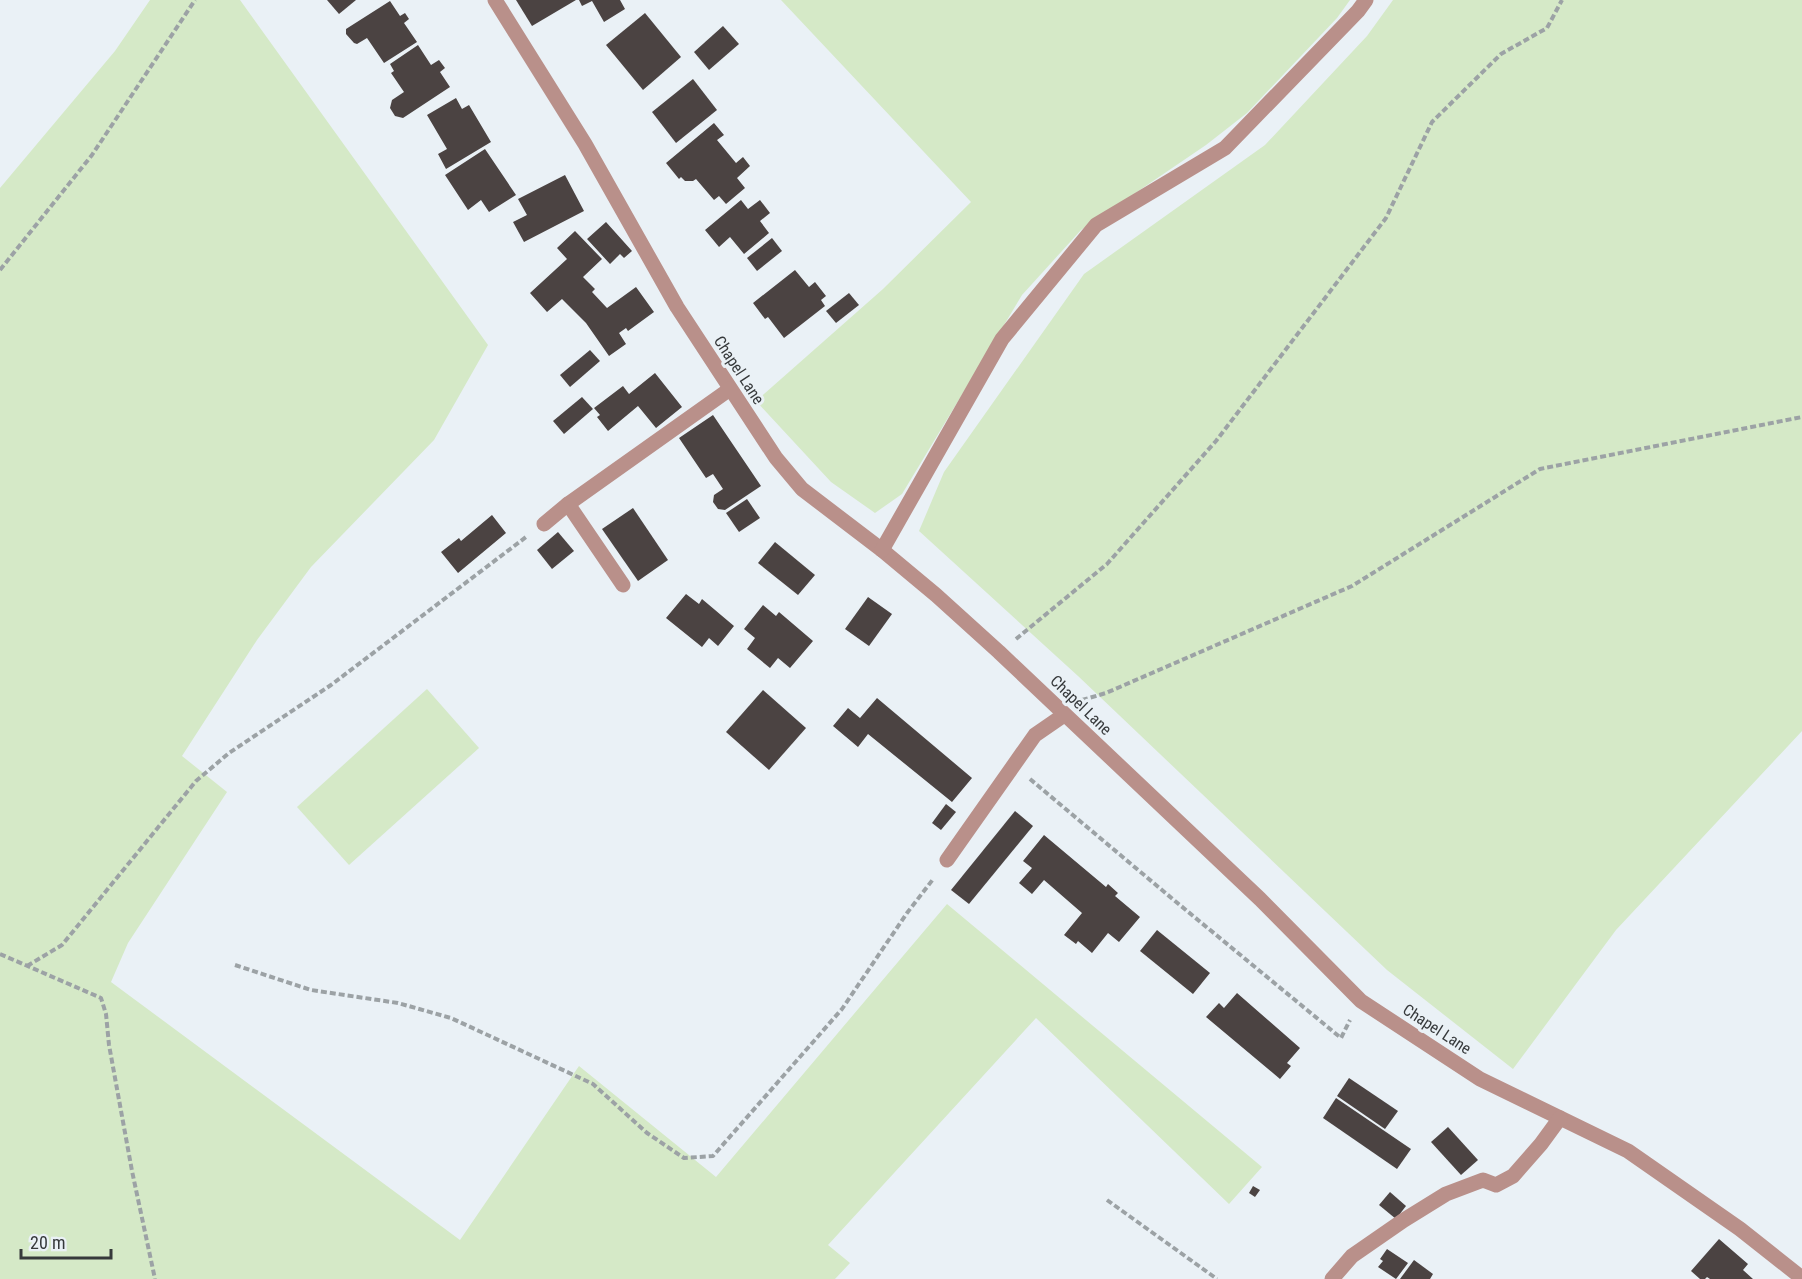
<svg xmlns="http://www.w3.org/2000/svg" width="1802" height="1279" font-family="'Roboto Condensed',sans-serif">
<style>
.green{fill:#d5e9c7}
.building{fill:#4b4342}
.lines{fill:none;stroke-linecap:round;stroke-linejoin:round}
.path{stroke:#9ca2a5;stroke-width:4;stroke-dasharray:6 3;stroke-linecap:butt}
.minor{stroke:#b9908a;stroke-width:15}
.labels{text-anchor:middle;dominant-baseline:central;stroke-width:6;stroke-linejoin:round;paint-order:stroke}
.street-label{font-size:16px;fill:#36393b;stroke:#eaf1f6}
</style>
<rect width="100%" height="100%" fill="#eaf1f6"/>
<!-- green -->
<g class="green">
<path d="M 150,0 L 240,0 L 488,345 L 434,440 L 311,567 L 257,640 L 182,756 L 227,792 L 128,943 L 111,982 L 460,1240 L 579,1066 L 716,1177 L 947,904 L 1262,1167 L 1229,1204 L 1036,1018 L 828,1245 L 850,1263 L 835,1279 L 0,1279 L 0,188 L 115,51 Z"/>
<path d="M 781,0 L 1350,0 L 1337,18 L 1247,113 L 1206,145 L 1081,230 L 1022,295 L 902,494 L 875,513 L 831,482 L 756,401 L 883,289 L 971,202 Z"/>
<path d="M 1393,0 L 1802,0 L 1802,731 L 1616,930 L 1513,1069 L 1387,970 L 1078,676 L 919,531 L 944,472 L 1084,274 L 1265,145 L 1367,36 Z"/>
<path d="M 427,689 L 479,748 L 349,865 L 297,807 Z"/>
</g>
<!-- building -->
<g class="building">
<path d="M 327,0 L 356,0 L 339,14 Z"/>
<path d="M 516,0 L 576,0 L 532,26 Z"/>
<path d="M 579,0 L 620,0 L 625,9 L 604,22 L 592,1 L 582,6 Z"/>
<path d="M 390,1 L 400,16 L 405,13 L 409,19 L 404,23 L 417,42 L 384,63 L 367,38 L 357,44 L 354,43 L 346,34 L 346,29 Z"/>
<path d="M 645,13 L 681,57 L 643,90 L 606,45 Z"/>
<path d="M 723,26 L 739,44 L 709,70 L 694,52 Z"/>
<path d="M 418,45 L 431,65 L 439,60 L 445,68 L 440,72 L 450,87 L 403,118 L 395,116 L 390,108 L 392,100 L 404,92 L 391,73 L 394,71 L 390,64 Z"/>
<path d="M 693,79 L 717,110 L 676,143 L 652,112 Z"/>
<path d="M 456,98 L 462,109 L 469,105 L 491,142 L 446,169 L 438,154 L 447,149 L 427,115 Z"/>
<path d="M 714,123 L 724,135 L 717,140 L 736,163 L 743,157 L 750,166 L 737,178 L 745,188 L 726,204 L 719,196 L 714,200 L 696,179 L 693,181 L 685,181 L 681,177 L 679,179 L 666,163 Z"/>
<path d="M 485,149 L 516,195 L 489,212 L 481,200 L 468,210 L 445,175 Z"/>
<path d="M 565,175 L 584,211 L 524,242 L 513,222 L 527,215 L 518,199 Z"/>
<path d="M 741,200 L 748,209 L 760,200 L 770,213 L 760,221 L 769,233 L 744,254 L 730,237 L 719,247 L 705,230 Z"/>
<path d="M 606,222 L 632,251 L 624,258 L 620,254 L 610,264 L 587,239 Z"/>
<path d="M 575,231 L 602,259 L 583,277 L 595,289 L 592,292 L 607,308 L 636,287 L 654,312 L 628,331 L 626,328 L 619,333 L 626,344 L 609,356 L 586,323 L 562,299 L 547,312 L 530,293 L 567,259 L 557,248 Z"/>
<path d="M 772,238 L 782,251 L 757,271 L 747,258 Z"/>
<path d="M 795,270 L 809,287 L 815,282 L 826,296 L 821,300 L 825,306 L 784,338 L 768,317 L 765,319 L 753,303 Z"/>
<path d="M 849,293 L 859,305 L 836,323 L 826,311 Z"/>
<path d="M 590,350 L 600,361 L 570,387 L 560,375 Z"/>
<path d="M 655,373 L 682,407 L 656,428 L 638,406 L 608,431 L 597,417 L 600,415 L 594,408 L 623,386 L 629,394 Z"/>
<path d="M 582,397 L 593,409 L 564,434 L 553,421 Z"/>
<path d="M 713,415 L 761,486 L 725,510 L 718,509 L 713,502 L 714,495 L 723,489 L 713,474 L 706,478 L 679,438 Z"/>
<path d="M 747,499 L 760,518 L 739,532 L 726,513 Z"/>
<path d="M 633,508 L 668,560 L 638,581 L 602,529 Z"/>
<path d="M 492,515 L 506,533 L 458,573 L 441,552 L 459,538 L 461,541 Z"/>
<path d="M 558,532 L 574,551 L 552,569 L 537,550 Z"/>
<path d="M 775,542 L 815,575 L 798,595 L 758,563 Z"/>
<path d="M 686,594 L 699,604 L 702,599 L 734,626 L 718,646 L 709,638 L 702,647 L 666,618 Z"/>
<path d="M 868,597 L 892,614 L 869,646 L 845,629 Z"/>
<path d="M 763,605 L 776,616 L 779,612 L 813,641 L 790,668 L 778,658 L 770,668 L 747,649 L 755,638 L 744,629 Z"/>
<path d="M 763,690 L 806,728 L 769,770 L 726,732 Z"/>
<path d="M 877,698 L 972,778 L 952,802 L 868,734 L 858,747 L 833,726 L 848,708 L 860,718 Z"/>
<path d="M 946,804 L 956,812 L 941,830 L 932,823 Z"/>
<path d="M 1015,811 L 1033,826 L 969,904 L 951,890 Z"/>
<path d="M 1044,835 L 1106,887 L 1108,884 L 1118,893 L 1115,896 L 1140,917 L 1119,942 L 1108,933 L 1092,953 L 1078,941 L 1076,944 L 1064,935 L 1082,913 L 1044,880 L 1032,894 L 1019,883 L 1032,868 L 1023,861 Z"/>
<path d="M 1157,930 L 1210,973 L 1193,994 L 1140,951 Z"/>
<path d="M 1237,993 L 1300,1048 L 1287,1063 L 1291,1066 L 1280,1079 L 1206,1017 L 1219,1003 L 1224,1008 Z"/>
<path d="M 1349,1078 L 1398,1111 L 1385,1129 L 1337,1096 Z"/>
<path d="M 1336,1098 L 1411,1149 L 1397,1169 L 1323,1118 Z"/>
<path d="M 1448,1127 L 1478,1160 L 1461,1175 L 1431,1142 Z"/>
<path d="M 1253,1186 L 1260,1190 L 1255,1197 L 1249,1193 Z"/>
<path d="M 1390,1192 L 1406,1206 L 1396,1219 L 1379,1205 Z"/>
<path d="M 1719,1239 L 1748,1264 L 1743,1270 L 1753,1279 L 1710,1279 L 1707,1277 L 1705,1279 L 1700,1279 L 1691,1271 Z"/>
<path d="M 1387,1249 L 1408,1263 L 1396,1279 L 1378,1267 L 1383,1261 L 1380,1259 Z"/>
<path d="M 1414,1260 L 1433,1274 L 1430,1279 L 1400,1279 Z"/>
</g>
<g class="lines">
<!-- path -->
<g class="path">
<path d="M 0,270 L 92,155 L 195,0"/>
<path d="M 1016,639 L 1107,564 L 1216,441 L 1386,218 L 1432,122 L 1501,54 L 1547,28 L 1562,0"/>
<path d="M 1082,700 L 1106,693 L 1352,586 L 1540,469 L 1802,417"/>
<path d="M 1030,779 L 1175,901 L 1341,1038 L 1350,1020"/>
<path d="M 0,954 L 101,998 L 106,1014 L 109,1045 L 132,1171 L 155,1279"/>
<path d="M 235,965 L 311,990 L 398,1003 L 451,1018 L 593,1084 L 647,1133 L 684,1158 L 713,1156 L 842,1009 L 907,913 L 934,878"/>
<path d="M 27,966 L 62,945 L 196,781 L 229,753 L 331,685 L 526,537"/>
<path d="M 1107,1200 L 1217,1279"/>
</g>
<!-- minor -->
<g class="minor">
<path d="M 495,0 L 585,144 L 677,307 L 776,458 L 802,489 L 882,550 L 936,595 L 999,652 L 1260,899 L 1361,1001 L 1480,1079 L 1628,1151 L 1740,1229 L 1802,1278"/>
<path d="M 568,504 L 623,585"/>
<path d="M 544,524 L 568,504 L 730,389"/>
<path d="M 882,550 L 1002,339 L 1096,225 L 1225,148 L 1358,11 L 1366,0"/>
<path d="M 947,860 L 1035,735 L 1064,715"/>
<path d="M 1332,1279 L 1352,1256 L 1404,1220 L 1446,1194 L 1483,1180 L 1496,1185 L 1513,1176 L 1541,1144 L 1560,1118"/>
</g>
</g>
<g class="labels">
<!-- street labels -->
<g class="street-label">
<text transform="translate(739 370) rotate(57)">Chapel Lane</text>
<text transform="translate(1081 705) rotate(44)">Chapel Lane</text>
<text transform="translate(1437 1029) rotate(33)">Chapel Lane</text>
</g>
</g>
<!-- scale -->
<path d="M21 1249v9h90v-9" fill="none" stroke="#36393b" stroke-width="3"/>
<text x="30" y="1249" font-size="18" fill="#36393b" stroke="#eaf1f6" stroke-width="4.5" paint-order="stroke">20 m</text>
</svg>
